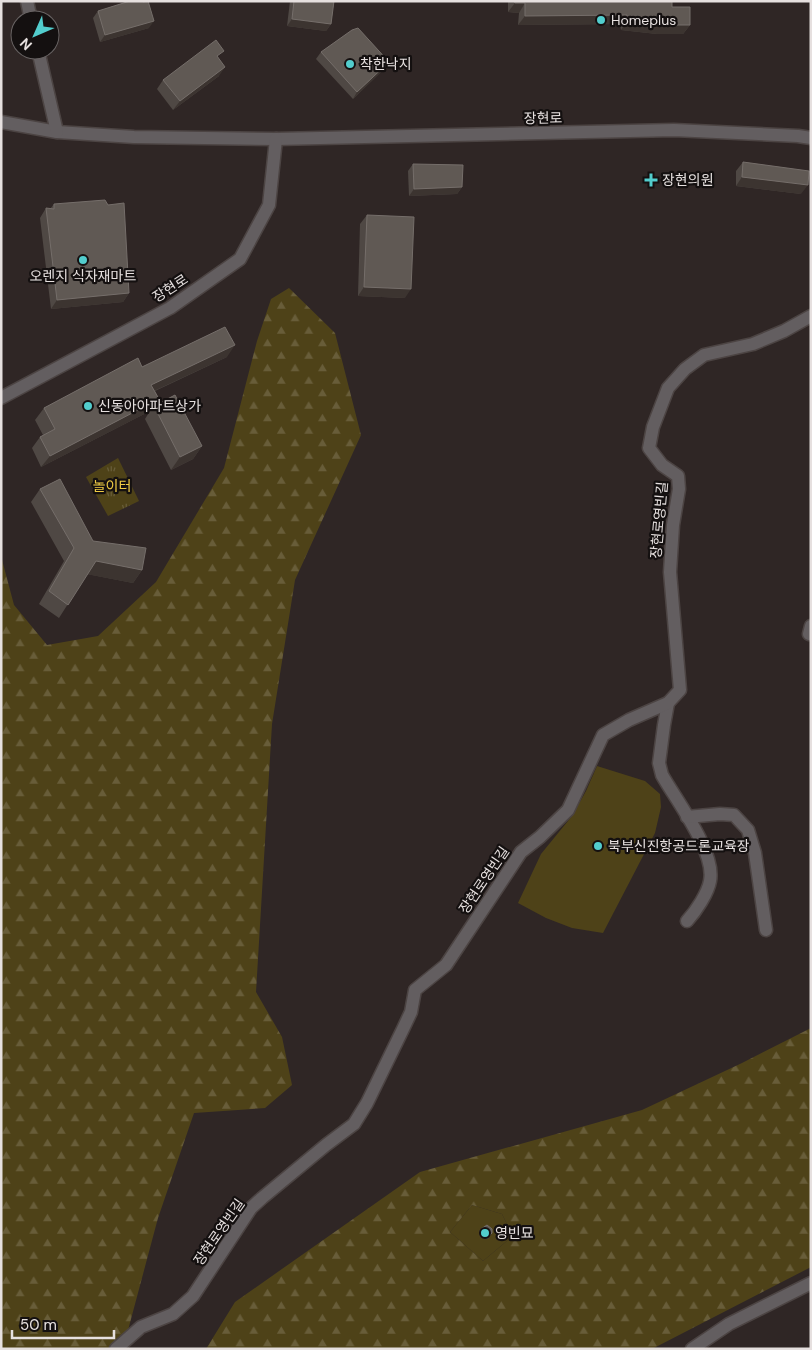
<svg xmlns="http://www.w3.org/2000/svg" width="812" height="1350" font-family="'DM Sans','Noto Sans KR',sans-serif">
<style>
.grass{fill:#4e4218}
.forest{fill:url(#forest-firs);fill-rule:evenodd}
.park{fill:url(#park-tufts)}
.lines{fill:none;stroke-linecap:round;stroke-linejoin:round}
.minor-casing{stroke:#4c4443;stroke-width:15}
.tertiary-casing{stroke:#4c4443;stroke-width:15}
.minor{stroke:#635e60;stroke-width:12}
.tertiary{stroke:#635e60;stroke-width:12}
.wall{fill:#4f4844}
.shaded-wall{fill:#3c3430}
.building{fill:#605954;stroke:#756e6a}
.poi-dot{fill:#52cdcd;stroke:#141010;stroke-width:2}
.labels{text-anchor:middle;dominant-baseline:central;stroke-width:4.5;stroke-linejoin:round;paint-order:stroke}
.poi-label{font-size:14px;fill:#e6e0df;stroke:#141010;text-anchor:start}
.street-label{font-size:14px;fill:#e6e0df;stroke:#141010}
.park-label{font-size:14px;fill:#efcb44;stroke:#141010}
</style>
<defs>
<pattern id="forest-firs" width="22" height="20" patternUnits="userSpaceOnUse" patternTransform="scale(1.25)"><rect width="22" height="20" fill="#4e4218"/><path d="M5 1l3.5 6h-7zM16 11l3.5 6h-7z" fill="#685d39"/></pattern>
<pattern id="park-tufts" width="24" height="20" patternUnits="userSpaceOnUse" patternTransform="scale(1.25)"><rect width="24" height="20" fill="#4e4218"/><path d="M3 7l-1-3M5 7V3M7 7l1-3M15 17l-1-3M17 17v-4M19 17l1-3" fill="none" stroke="#685d39"/></pattern>
</defs>
<rect width="100%" height="100%" fill="#2f2625"/>
<!-- grass -->
<g class="grass">
<path d="M 597,766 L 645,781 L 660,794 L 661,807 L 655,833 L 603,933 L 572,928 L 546,918 L 518,903 L 541,854 L 572,816 L 586,791 Z"/>
<path d="M 472,1205 L 502,1214 L 513,1236 L 483,1261 L 450,1232 Z"/>
</g>
<!-- forest -->
<g class="forest">
<path d="M 289,288 L 335,333 L 361,435 L 295,580 L 272,724 L 256,992 L 282,1037 L 292,1085 L 265,1108 L 194,1113 L 158,1218 L 123,1349 L 1,1349 L 1,556 L 14,605 L 47,645 L 98,636 L 156,582 L 224,468 L 257,341 L 271,299 Z"/>
<path d="M 811,1028 L 811,1267 L 652,1349 L 206,1349 L 235,1302 L 420,1172 L 642,1110 L 742,1063 ZM 472,1205 L 502,1214 L 513,1236 L 483,1261 L 450,1232 Z"/>
</g>
<!-- park -->
<path class="park" d="M 118,458 L 139,501 L 108,516 L 86,477 Z"/>
<g class="lines">
<!-- minor casing -->
<g class="minor-casing">
<g id="minor">
<path d="M 1,122 L 57,132 L 134,137 L 276,139 L 674,130 L 798,136 L 811,138"/>
<path d="M 1,398 L 170,308 L 240,259 L 269,205 L 276,139"/>
<path d="M 809,634 L 811,626"/>
<path d="M 668,703 L 664,725 L 659,763 L 662,775 C 676,800 716,852 710,881 C 708,893 696,911 687,921"/>
<path d="M 687,817 L 720,814 L 734,815 L 748,830 L 755,853 L 766,930"/>
<path d="M 116,1349 L 141,1327 L 173,1314 L 193,1296 L 251,1208 L 262,1198 L 326,1145 L 354,1124 L 367,1103 L 403,1029 L 411,1012 L 415,990 L 446,965 L 521,852 L 540,837 L 568,810 L 603,735 L 629,720 L 668,703 L 680,690 L 670,572 L 673,525 L 679,489 L 678,476 L 662,465 L 649,448 L 653,427 L 668,388 L 685,369 L 704,355 L 753,344 L 784,331 L 811,316"/>
<path d="M 692,1349 L 729,1324 L 811,1283"/>
</g>
</g>
<!-- tertiary casing -->
<g class="tertiary-casing">
<g id="tertiary">
<path d="M 27,1 L 31,20"/>
<path d="M 38,50 L 57,132"/>
</g>
</g>
<!-- minor -->
<use href="#minor" class="minor"/>
<!-- tertiary -->
<use href="#tertiary" class="tertiary"/>
</g>
<!-- wall -->
<g class="wall">
<path d="M 290,1 L 334,1 L 331,24 L 326,31 L 287,26 Z"/>
<path d="M 508,1 L 672,1 L 672,7 L 690,25 L 683,34 L 657,34 L 621,30 L 620,24 L 518,25 L 519,13 L 508,12 Z"/>
<path d="M 143,2 L 149,28 L 100,42 L 93,18 L 98,11 Z"/>
<path d="M 321,52 L 389,62 L 384,69 L 353,99 L 316,59 Z"/>
<path d="M 218,58 L 219,76 L 173,110 L 157,89 L 163,80 Z"/>
<path d="M 743,162 L 801,194 L 736,186 L 736,171 Z"/>
<path d="M 413,164 L 462,187 L 457,194 L 409,196 L 408,171 Z"/>
<path d="M 54,204 L 129,293 L 123,302 L 51,309 L 40,218 L 46,208 L 50,209 Z"/>
<path d="M 367,215 L 405,298 L 358,296 L 360,224 Z"/>
<path d="M 227,357 L 155,391 L 159,399 L 154,406 L 202,446 L 193,459 L 171,470 L 145,419 L 150,411 L 41,467 L 32,448 L 40,437 L 43,435 L 35,420 L 44,408 L 142,367 Z"/>
<path d="M 40,489 L 93,541 L 142,570 L 133,583 L 87,574 L 59,618 L 39,604 L 64,561 L 31,502 Z"/>
<path d="M 481,1229 L 492,1233 L 488,1239 L 484,1239 L 480,1237 L 479,1231 Z"/>
</g>
<!-- shaded-wall -->
<g class="shaded-wall">
<path d="M 515,3 L 525,3 L 519,13 L 508,12 Z"/>
<path d="M 627,15 L 620,24 L 518,25 L 525,16 Z"/>
<path d="M 292,19 L 331,24 L 326,31 L 287,26 Z"/>
<path d="M 154,21 L 149,28 L 100,42 L 105,35 Z"/>
<path d="M 627,21 L 690,25 L 683,34 L 657,34 L 621,30 Z"/>
<path d="M 389,62 L 384,69 L 353,99 L 357,92 Z"/>
<path d="M 225,67 L 219,76 L 173,110 L 180,101 Z"/>
<path d="M 742,177 L 808,185 L 801,194 L 736,186 Z"/>
<path d="M 462,187 L 457,194 L 409,196 L 414,189 Z"/>
<path d="M 364,287 L 411,289 L 405,298 L 358,296 Z"/>
<path d="M 129,293 L 123,302 L 51,309 L 57,300 Z"/>
<path d="M 235,345 L 227,357 L 143,396 L 151,385 Z"/>
<path d="M 159,399 L 150,411 L 41,467 L 50,456 Z"/>
<path d="M 202,446 L 193,459 L 171,470 L 180,457 Z"/>
<path d="M 96,561 L 142,570 L 133,583 L 86,574 Z"/>
</g>
<!-- building -->
<g class="building">
<path d="M 130,1 L 143,1 L 143,2 L 148,1 L 154,21 L 105,35 L 98,11 Z"/>
<path d="M 294,1 L 334,1 L 331,24 L 292,19 Z"/>
<path d="M 514,1 L 672,1 L 672,7 L 690,7 L 690,25 L 663,25 L 627,21 L 627,15 L 525,16 L 525,3 L 515,3 Z"/>
<path d="M 358,28 L 389,62 L 357,92 L 321,52 L 352,30 Z"/>
<path d="M 216,40 L 224,51 L 217,56 L 225,67 L 180,101 L 163,80 Z"/>
<path d="M 743,162 L 809,171 L 808,185 L 742,177 Z"/>
<path d="M 413,164 L 463,165 L 462,187 L 414,189 Z"/>
<path d="M 105,200 L 108,205 L 124,203 L 129,293 L 57,300 L 46,208 L 54,209 L 54,204 Z"/>
<path d="M 367,215 L 414,217 L 411,289 L 364,287 Z"/>
<path d="M 225,327 L 235,345 L 151,385 L 159,399 L 50,456 L 40,437 L 55,429 L 44,408 L 138,358 L 142,367 Z"/>
<path d="M 175,395 L 202,446 L 180,457 L 154,406 Z"/>
<path d="M 60,479 L 93,541 L 146,548 L 142,570 L 96,561 L 68,605 L 49,591 L 74,548 L 40,489 Z"/>
<path d="M 487,1225 L 492,1229 L 492,1233 L 489,1236 L 485,1237 L 481,1235 L 481,1229 Z"/>
</g>
<!-- markers -->
<g class="poi-dot">
<circle cx="601" cy="20" r="5"/>
<circle cx="350" cy="64" r="5"/>
<path d="M648.5 172.5h5v5h5v5h-5v5h-5v-5h-5v-5h5z"/>
<circle cx="83" cy="260" r="5"/>
<circle cx="88" cy="406" r="5"/>
<circle cx="598" cy="846" r="5"/>
<circle cx="485" cy="1233" r="5"/>
</g>
<g class="labels">
<!-- poi labels -->
<g class="poi-label">
<text x="611" y="20">Homeplus</text>
<text x="360" y="64">착한낙지</text>
<text x="662" y="180">장현의원</text>
<text x="83" y="276" text-anchor="middle">오렌지 식자재마트</text>
<text x="98" y="406">신동아아파트상가</text>
<text x="608" y="846">북부신진항공드론교육장</text>
<text x="495" y="1233">영빈묘</text>
</g>
<!-- street labels -->
<g class="street-label">
<text transform="translate(543 118) rotate(-1)">장현로</text>
<text transform="translate(170 288) rotate(-33)">장현로</text>
<text transform="translate(659 520) rotate(-85)">장현로영빈길</text>
<text transform="translate(484 880) rotate(-56)">장현로영빈길</text>
<text transform="translate(219 1232) rotate(-55)">장현로영빈길</text>
</g>
<!-- park labels -->
<g class="park-label">
<text x="112" y="486">놀이터</text>
</g>
</g>
<!-- border -->
<rect width="812" height="1350" fill="none" stroke="#e6e0df" stroke-width="5"/>
<!-- north arrow -->
<g transform="translate(35 35) rotate(225)"><circle r="24" fill="#141010" stroke="#686363"/>
<path d="M0-4L9 19L0 12L-9 19Z" fill="#52cdcd"/>
<text y="-8" font-size="14" font-weight="bold" text-anchor="middle" fill="#e6e0df">N</text>
</g>
<!-- scale -->
<path d="M12 1330v8h102v-8" fill="none" stroke="#e6e0df" stroke-width="2.5"/>
<text x="20" y="1330" font-size="15" fill="#e6e0df" stroke="#141010" stroke-width="4" paint-order="stroke">50 m</text>
</svg>
